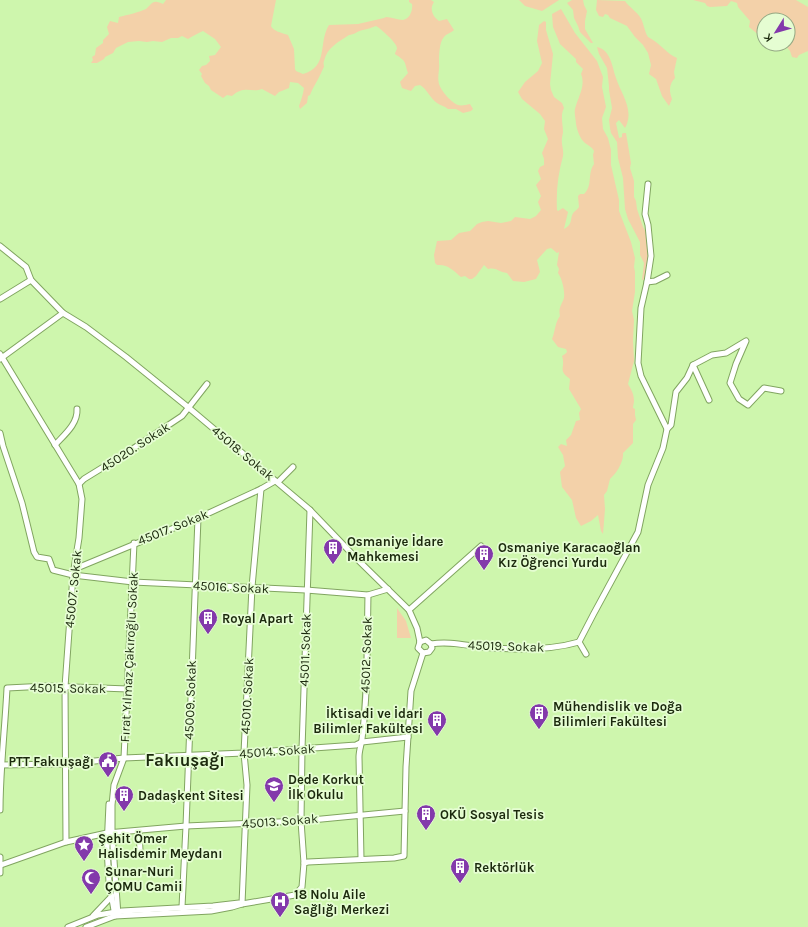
<svg xmlns="http://www.w3.org/2000/svg" width="808" height="927" font-family="Karla,sans-serif">
<style>
.green{fill:#f3d1a9}
.lines{fill:none;stroke-linecap:round;stroke-linejoin:round}
.street-casing{stroke:#81a560;stroke-width:7}
.street{stroke:#fff;stroke-width:5}
.labels{text-anchor:middle;dominant-baseline:central;stroke-width:3.5;stroke-linejoin:round;paint-order:stroke}
.street-label{font-size:13px;fill:#1b290d;stroke:#e5fdd2}
.poi-label{font-size:13px;font-weight:bold;fill:#1b290d;stroke:#e5fdd2;text-anchor:start}
.district-label{font-size:17px;font-weight:bold;fill:#1b290d;stroke:#e5fdd2}
</style>
<rect width="100%" height="100%" fill="#cef6ad"/>
<!-- green -->
<g class="green">
<path d="M 166,0 L 276,0 L 271,26 C 273,31 282,33 288,35 L 294,49 L 295,69 L 296,71 L 303,74 C 329,67 318,42 329,25 L 358,24 L 384,18 L 386,17 C 391,17 398,20 403,20 C 410,19 413,10 412,4 L 409,2 L 409,0 L 431,0 L 434,2 C 429,9 433,17 439,21 L 447,19 L 454,30 C 451,33 446,34 444,37 C 439,42 439,57 439,63 C 440,69 437,77 439,84 C 441,91 452,103 458,105 C 461,106 466,105 470,104 L 473,109 L 471,111 L 463,113 L 456,109 L 448,109 C 445,106 441,106 437,103 C 430,98 427,89 420,85 L 415,86 L 411,91 L 402,88 L 400,82 L 408,73 C 404,61 407,62 395,54 C 395,52 397,50 397,48 C 397,43 380,28 376,26 C 371,28 367,29 363,30 C 357,31 354,35 349,35 C 339,42 327,47 324,61 C 323,63 324,65 324,67 C 323,68 321,74 320,75 C 317,82 313,87 310,95 L 308,96 L 307,103 L 300,109 L 299,106 C 301,100 303,95 304,88 L 298,83 L 290,82 L 289,88 L 279,92 L 275,96 L 262,89 C 252,93 244,85 232,96 L 227,95 L 223,98 L 211,90 L 209,86 L 205,83 L 201,76 L 202,74 L 199,70 L 202,66 L 206,65 L 210,61 L 209,56 L 215,55 L 221,47 L 215,39 L 203,31 C 198,33 193,36 188,39 L 182,36 L 178,38 L 171,38 L 162,42 L 153,41 L 147,42 L 139,41 L 128,42 L 116,48 L 113,53 L 105,57 L 104,59 L 97,63 L 91,63 L 93,60 L 92,57 L 95,55 L 96,48 L 103,43 L 103,40 L 109,34 L 107,27 L 110,21 L 118,23 L 119,17 C 127,15 140,12 146,9 C 150,6 152,1 157,2 C 159,2 161,3 163,4 Z"/>
<path d="M 519,0 L 559,0 L 542,11 L 525,6 Z"/>
<path d="M 572,0 L 583,0 L 584,5 L 587,11 L 585,21 L 585,29 L 593,43 L 591,43 L 580,32 L 578,26 L 574,18 L 573,10 L 567,3 Z"/>
<path d="M 597,0 L 625,1 C 629,7 636,11 640,17 C 644,23 644,31 648,37 C 660,43 667,54 677,58 L 674,72 L 675,78 C 669,84 669,91 672,99 L 669,106 L 662,96 L 656,79 L 649,74 L 651,65 L 648,53 L 643,45 L 635,37 L 627,26 L 610,18 L 608,15 L 605,14 L 603,17 L 599,16 L 596,10 Z"/>
<path d="M 693,0 L 796,0 L 808,7 L 808,51 L 799,55 L 797,58 L 792,57 L 790,51 L 784,44 L 788,44 L 788,20 L 764,20 L 764,44 L 762,41 L 760,36 L 749,27 L 750,21 L 738,7 L 737,3 L 731,1 L 727,6 L 710,7 L 707,6 L 705,3 Z"/>
<path d="M 561,9 L 575,33 L 597,61 L 603,77 L 602,87 L 606,107 L 602,118 L 603,129 L 608,138 L 611,150 L 611,165 L 619,200 L 619,211 L 631,242 L 635,258 L 634,267 L 635,272 L 635,292 L 632,311 L 634,320 L 633,340 L 634,361 L 628,384 C 631,389 634,394 634,401 C 634,403 633,405 633,408 L 635,409 L 635,415 L 636,420 L 633,424 L 633,443 L 623,453 C 624,462 616,474 610,479 L 607,491 L 604,495 L 605,509 L 603,534 L 601,531 L 598,515 L 591,521 L 581,526 L 576,518 L 572,500 L 562,487 L 560,472 L 565,466 L 563,455 L 558,447 L 561,444 L 567,446 L 566,440 L 571,435 L 576,421 L 580,420 L 579,413 L 581,409 L 569,389 L 570,379 C 557,370 566,368 562,356 L 565,354 L 567,352 L 566,349 L 558,347 L 552,339 C 555,332 555,322 560,316 C 558,308 562,304 564,298 C 565,291 562,278 558,273 L 559,269 L 557,265 L 559,252 L 557,253 L 551,248 L 547,249 L 537,260 L 540,272 L 536,279 L 524,282 L 513,281 L 507,273 C 498,272 497,267 488,269 L 484,265 L 476,276 L 472,279 L 469,279 L 465,276 L 461,277 C 454,271 448,264 437,265 L 435,263 L 434,255 L 437,241 L 451,240 L 459,233 L 470,231 L 477,224 L 482,222 L 488,221 L 501,223 L 511,221 L 515,217 L 530,219 L 536,216 L 541,210 L 538,202 L 541,196 L 536,185 L 541,179 L 538,171 L 540,167 L 544,165 L 544,159 L 542,153 L 548,139 L 544,129 L 545,121 L 540,114 L 522,99 L 518,92 L 525,82 L 538,71 L 542,63 L 537,41 L 539,25 L 544,21 L 546,22 L 546,30 L 553,54 L 550,84 L 551,90 L 554,97 L 562,103 L 564,108 C 560,115 563,124 563,132 C 563,134 562,136 562,138 C 561,144 564,150 563,156 C 558,174 556,191 557,210 L 558,211 L 563,208 L 568,212 L 564,229 C 574,224 569,218 574,212 C 576,210 578,209 579,207 L 578,196 L 580,194 L 584,194 C 593,186 587,174 594,164 L 593,155 L 594,151 C 592,147 589,146 585,143 C 580,139 577,130 576,124 C 576,120 574,113 575,109 C 578,97 586,86 581,74 L 583,69 L 576,62 L 576,59 L 560,44 L 558,39 L 553,27 L 552,14 Z"/>
<path d="M 597,47 C 611,50 612,67 616,78 C 621,94 635,110 625,128 L 619,120 L 616,123 L 619,138 L 622,137 L 622,134 L 623,133 L 626,133 L 631,163 L 630,168 L 634,181 L 634,197 L 636,201 L 637,209 L 643,227 L 648,236 L 647,247 L 649,254 L 646,274 L 643,280 L 642,280 L 644,263 L 640,255 L 640,242 L 628,219 L 625,209 L 623,178 L 618,158 L 617,142 L 611,133 L 610,128 L 609,120 L 612,108 L 609,90 L 609,86 L 607,68 L 599,54 Z"/>
<path d="M 397,608 L 406,621 L 411,638 L 397,638 Z"/>
</g>
<g class="lines">
<!-- street casing -->
<g class="street-casing">
<g id="street">
<path d="M 648,184 L 645,214 L 648,225 L 651,256 L 647,282 L 641,308 L 638,363 L 641,376 L 667,429"/>
<path d="M 0,246 L 26,267 L 31,280 L 63,313 L 86,327 L 126,357 L 189,408 L 310,510 L 357,559 L 409,610 L 417,628 L 420,642"/>
<path d="M 647,282 L 655,281 L 667,275"/>
<path d="M 0,299 L 31,280"/>
<path d="M 0,354 L 79,484 L 82,499 L 79,538 L 73,575 L 65,687 L 66,842"/>
<path d="M 0,359 L 63,313"/>
<path d="M 693,365 L 709,400"/>
<path d="M 0,433 L 3,446 L 22,503 L 34,552 L 37,557 L 49,559 L 53,570 L 73,575 L 133,582 L 306,590 L 368,595 L 388,589"/>
<path d="M 55,445 C 64,435 78,424 77,409"/>
<path d="M 278,482 L 293,467"/>
<path d="M 79,484 L 84,479 L 131,450 L 182,416 L 207,384"/>
<path d="M 74,572 L 77,568 L 198,518 L 261,489 L 275,481"/>
<path d="M 409,610 L 481,546"/>
<path d="M 420,642 L 418,648 L 423,653"/>
<path d="M 420,642 L 426,640 L 431,644"/>
<path d="M 579,642 L 593,615 L 638,532 L 648,485 L 663,448 L 667,429 L 671,425 L 676,392 L 687,378 L 693,365 L 712,355 L 726,353 L 746,341 L 736,364 L 730,383 L 739,399 L 748,405 L 764,388 L 781,391"/>
<path d="M 579,642 L 586,654"/>
<path d="M 431,644 C 448,641 464,645 481,647 C 513,650 548,651 579,642"/>
<path d="M 423,653 L 429,652 L 432,648 L 431,644"/>
<path d="M 0,765 L 66,764 L 124,758 L 244,753 L 356,745 L 362,742 L 408,737"/>
<path d="M 109,804 L 107,848 L 109,882 L 115,916"/>
<path d="M 0,810 C 0,769 5,729 7,688 L 47,686 L 128,689"/>
<path d="M 139,831 L 140,850"/>
<path d="M 0,857 L 0,873"/>
<path d="M 361,859 L 359,757 C 359,751 361,746 362,739 C 368,692 367,642 368,595"/>
<path d="M 304,863 L 301,821 L 302,749 L 310,510"/>
<path d="M 1,865 L 66,842 L 107,833 L 186,826 L 301,821 L 405,811"/>
<path d="M 242,904 L 247,785 L 244,753 L 252,587 L 261,489"/>
<path d="M 182,907 L 186,826 L 198,518"/>
<path d="M 118,912 L 122,911 L 213,906 L 239,903"/>
<path d="M 118,915 L 112,833 L 112,805 L 114,785 L 124,758 L 134,543"/>
<path d="M 93,916 L 112,896"/>
<path d="M 68,927 L 98,915 L 116,912"/>
<path d="M 86,927 L 115,916 L 211,911 L 232,907 L 242,904 L 295,895 L 302,887 L 304,863 L 308,862 L 394,858 L 404,856 L 406,767 L 411,691 L 423,653"/>
</g>
</g>
<!-- street -->
<use href="#street" class="street"/>
</g>
<!-- icons -->
<defs>
<g id="building-pin" transform="scale(1)"><path d="M0 17L-7.5 6A9.5 9.5 0 1 1 7.5 6Z" fill="#8339ab" stroke="#e5fdd2"/><path d="M-4-6H4V6H1V3H-1V6H-4ZM-2.5-4.3h1.7v1.8h-1.7ZM.8-4.3h1.7v1.8H.8ZM-2.5-1h1.7V.8h-1.7ZM.8-1h1.7V.8H.8Z" fill="#fff"/></g>
<g id="civic-pin" transform="scale(1)"><path d="M0 17L-7.5 6A9.5 9.5 0 1 1 7.5 6Z" fill="#8339ab" stroke="#e5fdd2"/><path d="M-.6-6.5H3V-4.5H.6V-3L4-1V1h2V6H-6V1h2V-1L-.6-3ZM-1.2 2.5V6h2.4V2.5Z" fill="#fff"/></g>
<g id="school-pin" transform="scale(1)"><path d="M0 17L-7.5 6A9.5 9.5 0 1 1 7.5 6Z" fill="#8339ab" stroke="#e5fdd2"/><path d="M0-5L7-2L0 1L-7-2ZM-4 1L0 2.5L4 1V4Q0 6-4 4Z" fill="#fff"/></g>
<g id="sight-pin" transform="scale(1)"><path d="M0 17L-7.5 6A9.5 9.5 0 1 1 7.5 6Z" fill="#8339ab" stroke="#e5fdd2"/><path d="M0-6L1.8-2.2L6-1.7L2.9 1.2L3.7 5.4L0 3.3L-3.7 5.4L-2.9 1.2L-6-1.7L-1.8-2.2Z" fill="#fff"/></g>
<g id="mosque-pin" transform="scale(1)"><path d="M0 17L-7.5 6A9.5 9.5 0 1 1 7.5 6Z" fill="#8339ab" stroke="#e5fdd2"/><path d="M3.5-4.9A6 6 0 1 0 3.5 4.9A5 5 0 1 1 3.5-4.9Z" fill="#fff"/></g>
<g id="hospital-pin" transform="scale(1)"><path d="M0 17L-7.5 6A9.5 9.5 0 1 1 7.5 6Z" fill="#8339ab" stroke="#e5fdd2"/><path d="M-5-5h3v3.5h4V-5h3V5h-3V1.5h-4V5h-3Z" fill="#fff"/></g>
</defs>
<g fill-rule="evenodd">
<use href="#building-pin" x="333" y="548"/>
<use href="#building-pin" x="484" y="554"/>
<use href="#building-pin" x="208" y="618"/>
<use href="#building-pin" x="539" y="713"/>
<use href="#building-pin" x="437" y="720"/>
<use href="#civic-pin" x="108" y="761"/>
<use href="#school-pin" x="274" y="786"/>
<use href="#building-pin" x="124" y="795"/>
<use href="#building-pin" x="426" y="814"/>
<use href="#sight-pin" x="84" y="845"/>
<use href="#building-pin" x="460" y="867"/>
<use href="#mosque-pin" x="91" y="878"/>
<use href="#hospital-pin" x="280" y="901"/>
</g>
<g class="labels">
<!-- street labels -->
<g class="street-label">
<text transform="translate(135 447) rotate(-33)">45020. Sokak</text>
<text transform="translate(243 453) rotate(40)">45018. Sokak</text>
<text transform="translate(173 527) rotate(-22)">45017. Sokak</text>
<text transform="translate(231 587) rotate(3)">45016. Sokak</text>
<text transform="translate(73 589) rotate(-84)">45007. Sokak</text>
<text transform="translate(506 646) rotate(2)">45019. Sokak</text>
<text transform="translate(305 650) rotate(-88)">45011. Sokak</text>
<text transform="translate(366 655) rotate(-88)">45012. Sokak</text>
<text transform="translate(129 657) rotate(-87)">Fırat Yılmaz Çakıroğlu Sokak</text>
<text transform="translate(68 688) rotate(1)">45015. Sokak</text>
<text transform="translate(247 696) rotate(-87)">45010. Sokak</text>
<text transform="translate(190 700) rotate(-88)">45009. Sokak</text>
<text transform="translate(277 751) rotate(-4)">45014. Sokak</text>
<text transform="translate(280 821) rotate(-4)">45013. Sokak</text>
</g>
<!-- poi labels -->
<g class="poi-label">
<text x="347" y="541">Osmaniye İdare<tspan x="347" dy="15">Mahkemesi</tspan></text>
<text x="498" y="547">Osmaniye Karacaoğlan<tspan x="498" dy="15">Kız Öğrenci Yurdu</tspan></text>
<text x="222" y="618">Royal Apart</text>
<text x="553" y="706">Mühendislik ve Doğa<tspan x="553" dy="15">Bilimleri Fakültesi</tspan></text>
<text x="423" y="713" text-anchor="end">İktisadi ve İdari<tspan x="423" dy="15">Bilimler Fakültesi</tspan></text>
<text x="94" y="761" text-anchor="end">PTT Fakıuşağı</text>
<text x="288" y="779">Dede Korkut<tspan x="288" dy="15">İlk Okulu</tspan></text>
<text x="138" y="795">Dadaşkent Sitesi</text>
<text x="440" y="814">OKÜ Sosyal Tesis</text>
<text x="98" y="838">Şehit Ömer<tspan x="98" dy="15">Halisdemir Meydanı</tspan></text>
<text x="474" y="867">Rektörlük</text>
<text x="105" y="871">Sunar-Nuri<tspan x="105" dy="15">ÇOMU Camii</tspan></text>
<text x="294" y="894">18 Nolu Aile<tspan x="294" dy="15">Sağlığı Merkezi</tspan></text>
</g>
<!-- district labels -->
<g class="district-label">
<text x="185" y="760">Fakıuşağı</text>
</g>
</g>
<!-- north arrow -->
<g transform="translate(776 32) rotate(233)"><circle r="19" fill="#e5fdd2" stroke="#94a883"/>
<path d="M0-3L7 15L0 10L-7 15Z" fill="#8339ab"/>
<text y="-6" font-size="11" font-weight="bold" text-anchor="middle" fill="#1b290d">K</text>
</g>
</svg>
